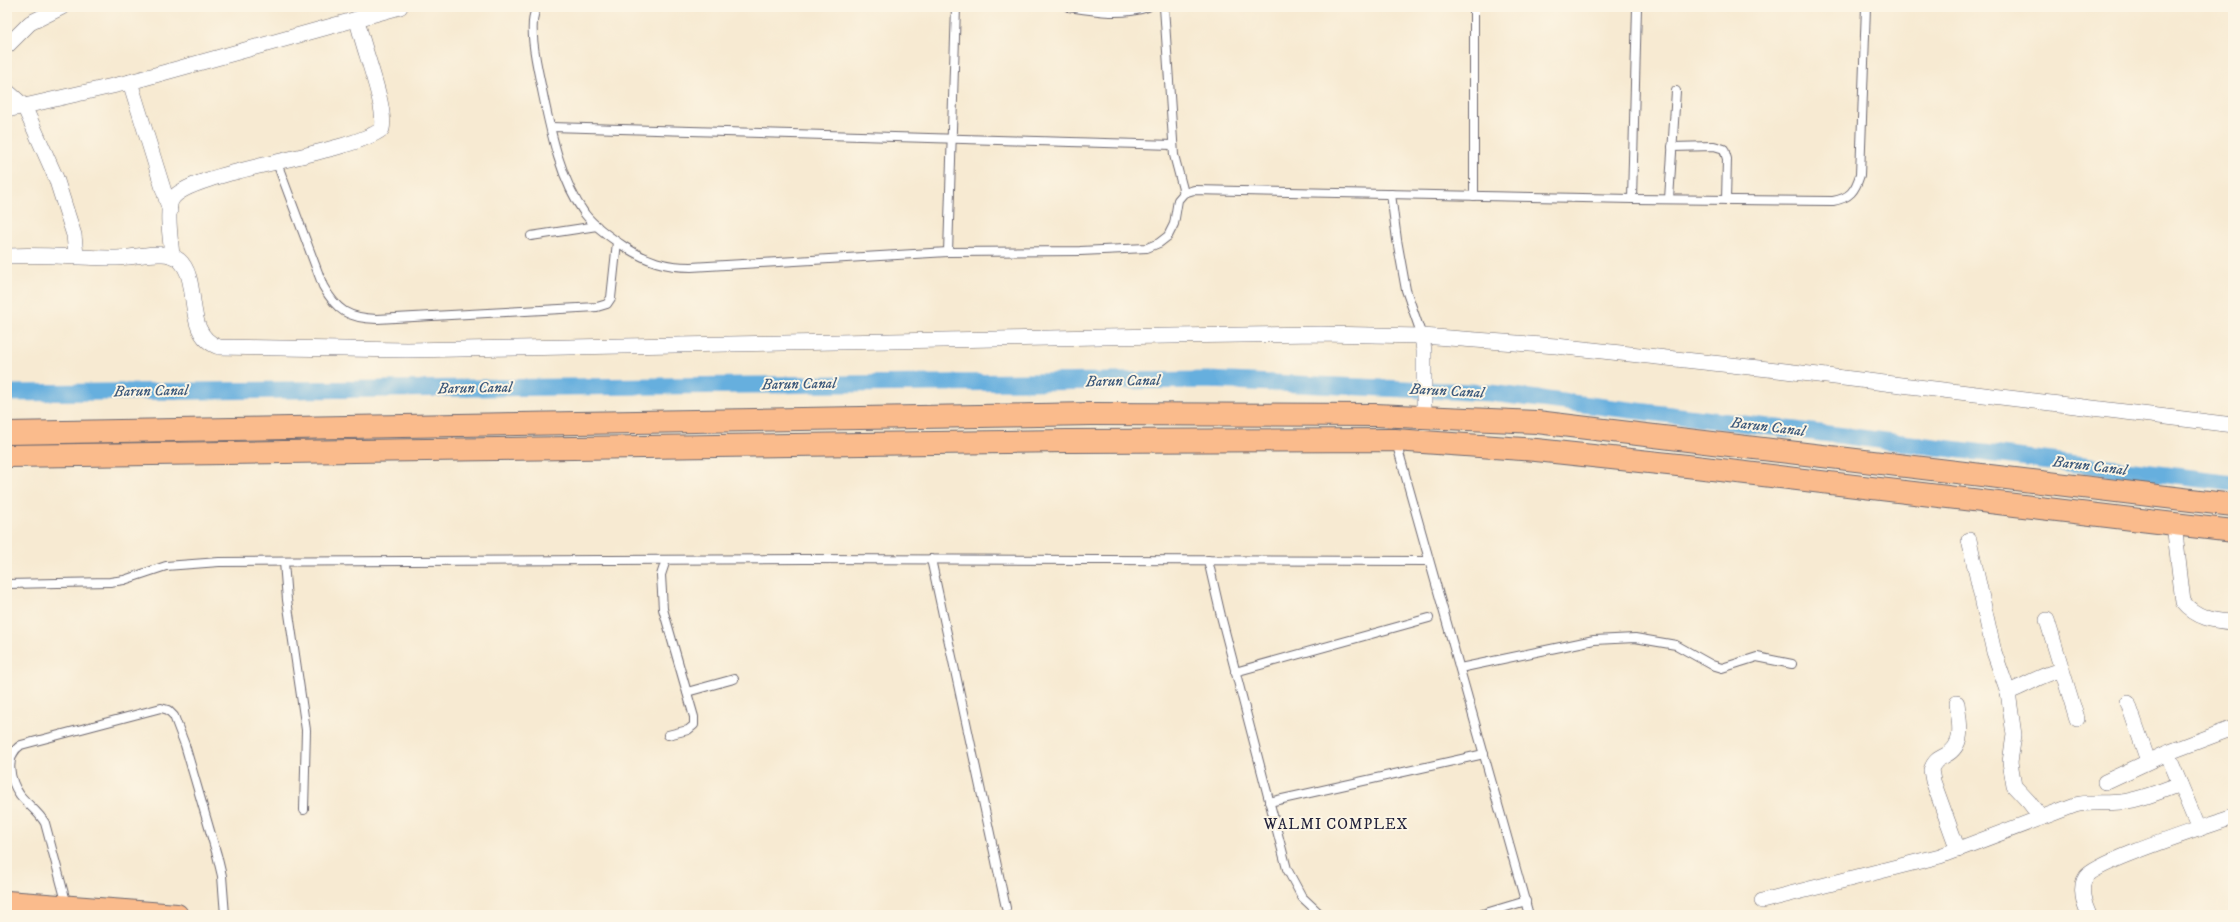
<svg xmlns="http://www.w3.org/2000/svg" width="2240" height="922" font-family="'IM FELL DW Pica',serif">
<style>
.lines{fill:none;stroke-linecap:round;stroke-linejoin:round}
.canal{stroke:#66afde;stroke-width:17}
.service-casing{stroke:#6d6870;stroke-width:10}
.minor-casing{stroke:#6d6870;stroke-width:16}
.trunk-casing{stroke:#6d6870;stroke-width:24}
.service{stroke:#fff;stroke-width:8}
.minor{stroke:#fff;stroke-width:15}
.trunk{stroke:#fabb8c;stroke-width:22}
.labels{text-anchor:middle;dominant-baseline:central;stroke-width:4;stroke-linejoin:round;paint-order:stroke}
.water-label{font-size:15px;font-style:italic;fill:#3d5a7c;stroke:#fcf5e5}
.neighbourhood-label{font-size:15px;letter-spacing:1px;fill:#22223b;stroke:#fcf5e5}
</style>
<rect width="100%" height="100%" fill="#fcf5e5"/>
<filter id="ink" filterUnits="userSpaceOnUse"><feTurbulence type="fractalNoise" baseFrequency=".025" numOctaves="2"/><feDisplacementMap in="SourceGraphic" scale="8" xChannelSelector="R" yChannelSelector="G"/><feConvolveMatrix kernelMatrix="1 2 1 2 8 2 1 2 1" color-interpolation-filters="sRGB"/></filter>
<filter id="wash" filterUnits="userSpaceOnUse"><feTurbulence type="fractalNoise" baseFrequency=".012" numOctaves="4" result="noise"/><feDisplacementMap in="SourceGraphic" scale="16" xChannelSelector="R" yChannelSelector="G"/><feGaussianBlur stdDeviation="0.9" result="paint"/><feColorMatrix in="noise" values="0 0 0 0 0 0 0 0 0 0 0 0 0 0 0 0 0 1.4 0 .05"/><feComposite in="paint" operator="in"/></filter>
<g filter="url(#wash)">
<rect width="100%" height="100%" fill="#f7ead2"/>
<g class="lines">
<!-- canal -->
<path class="canal" d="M 7,393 L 1209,380 L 1490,393 L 2233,483"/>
</g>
</g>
<g filter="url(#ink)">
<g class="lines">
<!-- service casing -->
<g class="service-casing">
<g id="service">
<path d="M 537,7 C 527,24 537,66 541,85 C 550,128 559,178 585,214 C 595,227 611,238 625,247 C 647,261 665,267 691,267 L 948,252 L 1080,251 L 1147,248 L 1159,243 L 1168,236 L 1174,224 L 1178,200 L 1184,193 L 1194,190 L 1632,199 L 1833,201 C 1850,198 1855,191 1860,175 L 1866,7"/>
<path d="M 1068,7 C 1094,11 1122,16 1148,7"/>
<path d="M 1164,7 L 1174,155 L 1184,193"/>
<path d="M 1474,7 L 1474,196"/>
<path d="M 551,127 L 1173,145"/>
<path d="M 1672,147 L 1714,146 L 1724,149 L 1727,159 L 1726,200"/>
<path d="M 277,163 L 323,286 C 337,311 348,318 377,319 L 597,307 L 607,304 L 611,298 L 617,242"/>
<path d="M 1391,194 L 1397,240 L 1406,290 L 1422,336"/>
<path d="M 1632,199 L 1637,7"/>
<path d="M 1669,199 L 1676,91"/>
<path d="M 531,236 L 597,226"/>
<path d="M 948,252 L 956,7"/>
<path d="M 1396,442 L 1529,915"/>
<path d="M 931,559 L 1006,908"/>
<path d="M 666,560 L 661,575 L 663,609 L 694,717 L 694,725 L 688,730 L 668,735"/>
<path d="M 1208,560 L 1221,616 L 1287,869 L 1302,897 L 1321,915"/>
<path d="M 284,562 L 287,600 L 306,730 L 304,810"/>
<path d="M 7,584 L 110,582 L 124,580 L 166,566 L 219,562 L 805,559 L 1429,561"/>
<path d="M 1460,668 L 1594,640 L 1635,638 L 1676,645 L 1712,665 L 1722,668 L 1757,657 L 1792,664"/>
<path d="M 1235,672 L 1429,618"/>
<path d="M 687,692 L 734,679"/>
<path d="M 1269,802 L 1484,754"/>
<path d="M 67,905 L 45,823 C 39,812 28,805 20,795 C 10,781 4,756 21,745 L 161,708 L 168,710 L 174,716 L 185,745 L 217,855 L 222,876 L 225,915"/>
<path d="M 1479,915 L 1526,901"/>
</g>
</g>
<!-- minor casing -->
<g class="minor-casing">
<g id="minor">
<path d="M 7,46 L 30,23 L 62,7"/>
<path d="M 130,82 L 170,211"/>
<path d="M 7,91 L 24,106 L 56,178 L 74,235 L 76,255"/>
<path d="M 7,110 L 130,82 L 400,7"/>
<path d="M 7,256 C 44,254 80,258 117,258 C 132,258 147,253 162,254 C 168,254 174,256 179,260 C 202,280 182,335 219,347 L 407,350 L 1100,337 L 1321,334 L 1422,336 L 1556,346 L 1777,370 L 2233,425"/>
<path d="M 172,256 C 171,242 166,213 171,201 C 184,171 347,156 382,129 C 387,105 362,47 357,19"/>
<path d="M 1422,336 L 1424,351 L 1424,416"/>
<path d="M 2174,524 L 2183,602 C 2196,618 2214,621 2233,622"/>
<path d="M 1969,540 L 1994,652 L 2008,692 L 2014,735 L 2010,762 L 2014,786 L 2029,802 L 2041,818"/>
<path d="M 2062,670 L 2077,719"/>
<path d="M 2008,692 C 2028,685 2041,674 2062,670 L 2047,620"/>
<path d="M 1957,703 C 1959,722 1966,744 1946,755 C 1938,759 1934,761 1931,770 L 1933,781 L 1958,850"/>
<path d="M 2128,703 L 2148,761"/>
<path d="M 2167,753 L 2199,829"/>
<path d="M 2105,782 L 2167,753 L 2233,728"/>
<path d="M 1762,901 L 1940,856 L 2075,805 C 2090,801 2105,804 2121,802 C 2141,800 2161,791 2180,784"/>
<path d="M 2089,915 C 2084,905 2079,887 2086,877 C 2097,861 2209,826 2233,817"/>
</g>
</g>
<!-- trunk casing -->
<g class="trunk-casing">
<g id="trunk">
<path d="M 7,433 L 1091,414 L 1375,415 L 1537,422 L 2233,505"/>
<path d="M 7,456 L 1068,441 L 1395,440 L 1536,450 L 1687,466 L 2233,531"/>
<path d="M 7,902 L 177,915"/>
</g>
</g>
<!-- service -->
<use href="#service" class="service"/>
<!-- minor -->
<use href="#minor" class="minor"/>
<!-- trunk -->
<use href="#trunk" class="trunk"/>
</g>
</g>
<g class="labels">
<!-- water labels -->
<g class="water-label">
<text transform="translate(1123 381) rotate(-1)">Barun Canal</text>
<text transform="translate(799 384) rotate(-1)">Barun Canal</text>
<text transform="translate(475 388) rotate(-1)">Barun Canal</text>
<text transform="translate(151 391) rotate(-1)">Barun Canal</text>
<text transform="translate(1447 391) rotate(3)">Barun Canal</text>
<text transform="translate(1768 427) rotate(7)">Barun Canal</text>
<text transform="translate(2090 466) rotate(7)">Barun Canal</text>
</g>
<!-- neighbourhood labels -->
<g class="neighbourhood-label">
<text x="1336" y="824">WALMI COMPLEX</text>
</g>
</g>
<!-- margin -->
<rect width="2240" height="922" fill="none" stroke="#fcf5e5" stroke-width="24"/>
</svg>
